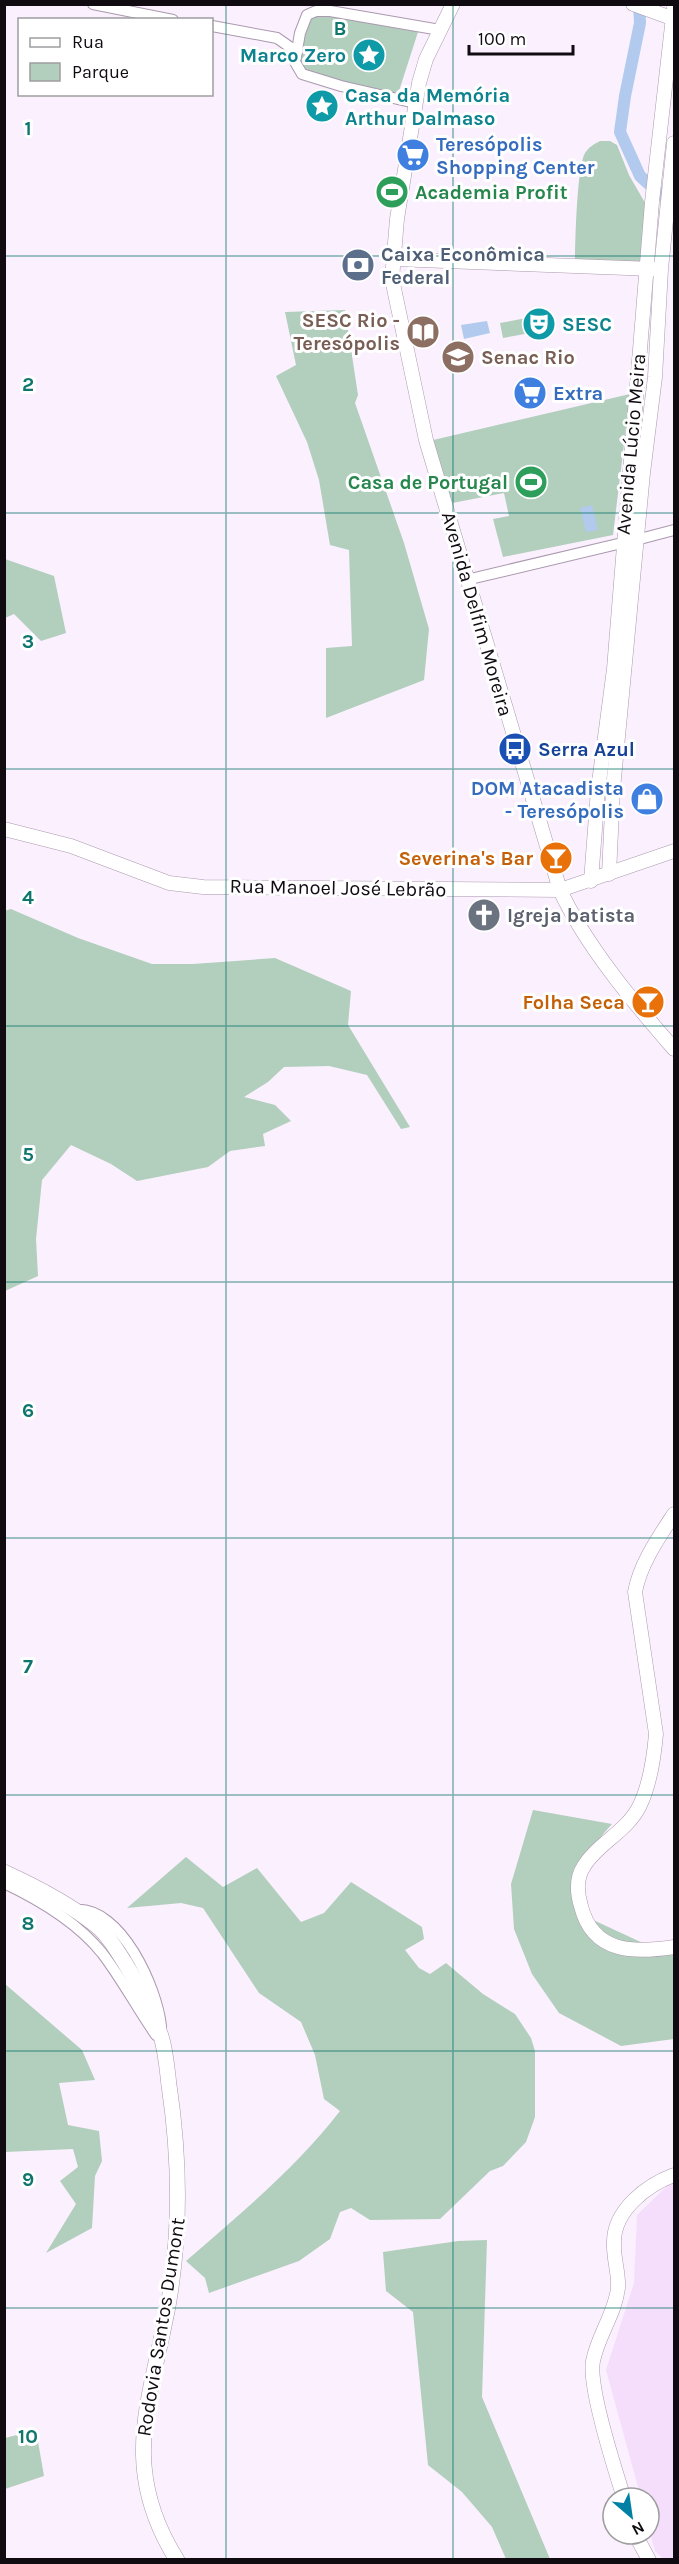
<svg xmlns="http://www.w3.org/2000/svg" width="679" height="2564" font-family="Karla,sans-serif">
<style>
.built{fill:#f5defc}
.green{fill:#b2cebd}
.water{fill:#b1caed}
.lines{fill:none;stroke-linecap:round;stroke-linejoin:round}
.river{stroke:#b1caed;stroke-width:12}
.minor-casing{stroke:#ab99af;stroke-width:12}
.major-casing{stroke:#ab99af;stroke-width:15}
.highway-casing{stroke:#ab99af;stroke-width:16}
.minor{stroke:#fff;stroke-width:10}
.major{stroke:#fff;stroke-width:14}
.highway{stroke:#fff;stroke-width:15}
.grid{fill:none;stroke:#0f766e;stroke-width:1.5;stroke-opacity:0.55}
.labels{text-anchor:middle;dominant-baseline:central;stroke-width:6;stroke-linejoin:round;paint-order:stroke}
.culture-label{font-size:20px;font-weight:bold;fill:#0d838f;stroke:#fff;text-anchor:start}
.shop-label{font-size:20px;font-weight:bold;fill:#366cbe;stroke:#fff;text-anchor:start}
.leisure-label{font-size:20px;font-weight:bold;fill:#27864d;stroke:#fff;text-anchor:start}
.service-label{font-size:20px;font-weight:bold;fill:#4e5e75;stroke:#fff;text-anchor:start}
.education-label{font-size:20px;font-weight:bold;fill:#785e54;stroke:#fff;text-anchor:end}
.street-label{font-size:20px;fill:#100a11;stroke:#fff}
.transit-label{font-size:20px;font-weight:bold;fill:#164399;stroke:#fff;text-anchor:start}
.food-label{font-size:20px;font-weight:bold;fill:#c56008;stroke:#fff;text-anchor:end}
.worship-label{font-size:20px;font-weight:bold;fill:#5b616d;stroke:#fff;text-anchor:start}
.grid-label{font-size:20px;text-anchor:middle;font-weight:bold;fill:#0f766e;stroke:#fff;stroke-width:6;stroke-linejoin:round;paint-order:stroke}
</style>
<rect width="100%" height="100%" fill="#fbf0fe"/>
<!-- built -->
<path class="built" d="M 674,2183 L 674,2559 L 663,2559 L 655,2551 L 649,2529 L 649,2498 L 641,2498 L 606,2370 L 634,2283 L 637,2215 L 667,2186 Z"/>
<!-- green -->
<g class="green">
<path d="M 326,11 L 418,32 L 398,94 L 301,72 L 298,52 L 306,19 Z"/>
<path d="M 600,141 L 610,141 L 617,145 L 629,175 L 648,208 L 644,266 L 575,263 C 575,243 577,166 585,153 C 589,147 594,144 600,141 Z"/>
<path d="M 345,310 L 358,395 L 355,403 L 404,543 L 429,629 L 424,680 L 326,718 L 326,648 L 352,646 L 349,550 L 330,545 L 319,480 L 307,442 L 276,376 L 296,365 L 285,312 Z"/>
<path d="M 532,317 L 536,332 L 503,338 L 500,323 Z"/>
<path d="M 630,394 L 613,535 L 503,557 L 493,519 L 509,516 L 504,493 L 447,504 L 429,441 Z"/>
<path d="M 5,559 L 54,576 L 66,633 L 41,641 L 14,614 L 5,618 Z"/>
<path d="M 11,909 L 78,938 L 152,964 L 193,964 L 275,958 L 351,991 L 348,1025 L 410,1127 L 401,1129 L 367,1075 L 329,1066 L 284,1067 L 268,1082 L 244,1097 L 275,1105 L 291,1121 L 263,1134 L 265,1146 L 230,1151 L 208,1167 L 137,1181 L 111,1164 L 71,1145 L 42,1180 L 36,1239 L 38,1276 L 5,1291 L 4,911 Z"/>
<path d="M 533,1810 L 612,1824 C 576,1865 579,1865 589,1918 L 660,1951 L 674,1949 L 674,2039 L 621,2046 L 559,2013 L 532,1974 L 514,1929 L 511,1884 Z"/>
<path d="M 186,1857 L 223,1887 L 257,1868 L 301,1922 L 324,1913 L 351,1882 L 422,1927 L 424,1939 L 405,1950 L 419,1968 L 430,1974 L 446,1963 L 483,1994 L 515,2014 L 531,2038 L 535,2051 L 535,2117 L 526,2142 L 503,2166 L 490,2171 L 440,2219 L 370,2220 L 351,2208 L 340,2212 L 330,2239 L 299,2261 L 209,2293 L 205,2278 L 186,2261 C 238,2216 298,2166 340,2111 L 324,2099 L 315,2055 L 301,2022 L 259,1993 L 203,1908 L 181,1903 L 127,1908 Z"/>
<path d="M 5,1984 L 82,2050 L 95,2080 L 59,2083 L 68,2125 L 99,2131 L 102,2161 L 95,2176 L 92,2228 L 46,2253 L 76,2204 L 60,2181 L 78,2167 L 73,2149 L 5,2152 Z"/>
<path d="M 487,2240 L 482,2397 L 550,2559 L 506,2559 L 492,2527 L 462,2492 L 428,2465 L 413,2312 L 386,2291 L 383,2252 L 458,2241 Z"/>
<path d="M 36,2430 L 44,2476 L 5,2489 L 5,2438 Z"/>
</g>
<!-- water -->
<g class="water">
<path d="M 487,321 L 490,333 L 464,339 L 461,325 Z"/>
<path d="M 592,505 L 598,530 L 586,532 L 580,508 Z"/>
</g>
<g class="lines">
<!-- river -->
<path class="river" d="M 639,4 L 640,23 L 625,96 L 620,132 L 640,176 L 653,188 L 674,203"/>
<!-- minor casing -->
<g class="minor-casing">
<g id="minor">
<path d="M 93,4 L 173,20"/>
<path d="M 212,26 L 277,38 L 297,52"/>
<path d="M 415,103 L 341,86 L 302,74 L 295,62 L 300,33 L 307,15 L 316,11 L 330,11 L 440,30"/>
<path d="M 636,540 L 674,530"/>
<path d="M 466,580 L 622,543"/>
<path d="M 4,1883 C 40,1900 77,1922 102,1953 C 122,1979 137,2008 156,2035"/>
<path d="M 75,1910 C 121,1906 157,1988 161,2026"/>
</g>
</g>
<!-- major casing -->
<g class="major-casing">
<g id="major">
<path d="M 453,4 L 426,59 L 419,83 L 397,219 L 392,279 L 426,440 L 560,890 C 586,946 634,1003 674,1049"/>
<path d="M 633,4 L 674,19"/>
<path d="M 394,259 L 653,269"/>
<path d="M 4,829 L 71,846 L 169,883 L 203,887 L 560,890 L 674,851"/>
<path d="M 609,874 L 613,789 L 643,473 L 655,377 L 661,269 L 674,143"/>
<path d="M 591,881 L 598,790 L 614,669 L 652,202 L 674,8"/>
<path d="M 674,1514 C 659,1537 640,1564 635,1592 L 656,1734 C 654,1757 650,1784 640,1805 C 628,1831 598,1843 584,1866 C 576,1878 577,1893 581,1906 C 593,1954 635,1953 674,1947"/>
<path d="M 624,2498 C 615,2470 588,2386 593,2361 C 598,2335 615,2314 618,2288 C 619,2272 613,2258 614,2242 C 614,2210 647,2185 674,2175"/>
<path d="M 635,2534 L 649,2560"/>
</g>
</g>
<!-- highway casing -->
<g class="highway-casing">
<path id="highway" d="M 4,1872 C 37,1887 70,1904 98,1927 C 109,1936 117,1951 125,1963 C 139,1986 152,2010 161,2036 C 166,2052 167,2069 169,2085 C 180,2159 181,2233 168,2306 C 150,2402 119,2468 177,2560"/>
</g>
<!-- minor -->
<use href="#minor" class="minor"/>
<!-- major -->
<use href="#major" class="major"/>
<!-- highway -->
<use href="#highway" class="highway"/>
</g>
<!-- grid -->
<path class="grid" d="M 226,4 L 226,2560M 453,4 L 453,2560M 4,256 L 674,256M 4,513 L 674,513M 4,769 L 674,769M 4,1026 L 674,1026M 4,1282 L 674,1282M 4,1538 L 674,1538M 4,1795 L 674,1795M 4,2051 L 674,2051M 4,2308 L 674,2308"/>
<!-- icons -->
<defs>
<g id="sight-disc" transform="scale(1.725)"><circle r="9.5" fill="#0f9aa8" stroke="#fff"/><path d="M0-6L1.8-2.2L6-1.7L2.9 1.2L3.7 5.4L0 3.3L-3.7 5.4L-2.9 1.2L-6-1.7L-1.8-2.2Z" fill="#fff"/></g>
<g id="supermarket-disc" transform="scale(1.725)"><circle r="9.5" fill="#3f7fe0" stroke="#fff"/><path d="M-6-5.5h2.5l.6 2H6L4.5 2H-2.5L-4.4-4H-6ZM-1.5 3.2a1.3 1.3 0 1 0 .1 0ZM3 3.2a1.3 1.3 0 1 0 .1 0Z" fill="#fff"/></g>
<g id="stadium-disc" transform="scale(1.725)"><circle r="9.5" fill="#2e9e5b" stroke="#fff"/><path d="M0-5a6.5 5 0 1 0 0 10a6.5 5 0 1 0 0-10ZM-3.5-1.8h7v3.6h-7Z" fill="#fff"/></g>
<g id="bank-disc" transform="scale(1.725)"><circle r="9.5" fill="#5c6f8a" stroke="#fff"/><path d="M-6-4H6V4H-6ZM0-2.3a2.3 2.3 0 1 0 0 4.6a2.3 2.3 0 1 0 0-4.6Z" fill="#fff"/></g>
<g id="theatre-disc" transform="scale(1.725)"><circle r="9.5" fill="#0f9aa8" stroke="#fff"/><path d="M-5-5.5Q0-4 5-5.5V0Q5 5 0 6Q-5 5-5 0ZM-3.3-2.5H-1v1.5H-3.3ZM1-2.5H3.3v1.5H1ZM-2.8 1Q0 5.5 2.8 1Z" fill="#fff"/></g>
<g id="library-disc" transform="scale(1.725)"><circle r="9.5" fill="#8d6e63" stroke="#fff"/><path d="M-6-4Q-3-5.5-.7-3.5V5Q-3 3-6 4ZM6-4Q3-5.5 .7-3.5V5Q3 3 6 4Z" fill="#fff"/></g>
<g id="university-disc" transform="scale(1.725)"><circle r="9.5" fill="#8d6e63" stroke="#fff"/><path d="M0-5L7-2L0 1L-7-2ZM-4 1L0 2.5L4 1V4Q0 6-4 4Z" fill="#fff"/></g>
<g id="bus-disc" transform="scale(1.725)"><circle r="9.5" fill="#1a4fb4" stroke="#fff"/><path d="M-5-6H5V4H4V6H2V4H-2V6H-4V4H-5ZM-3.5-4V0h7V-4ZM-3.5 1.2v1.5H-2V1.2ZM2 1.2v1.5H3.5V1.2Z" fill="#fff"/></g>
<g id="shop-disc" transform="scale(1.725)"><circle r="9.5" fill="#3f7fe0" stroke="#fff"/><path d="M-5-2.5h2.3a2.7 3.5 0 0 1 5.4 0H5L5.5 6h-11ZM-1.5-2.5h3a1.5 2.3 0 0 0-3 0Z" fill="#fff"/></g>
<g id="bar-disc" transform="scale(1.725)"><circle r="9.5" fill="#e8710a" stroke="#fff"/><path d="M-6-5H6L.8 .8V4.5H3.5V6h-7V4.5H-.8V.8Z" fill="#fff"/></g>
<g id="church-disc" transform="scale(1.725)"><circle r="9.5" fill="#6b7280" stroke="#fff"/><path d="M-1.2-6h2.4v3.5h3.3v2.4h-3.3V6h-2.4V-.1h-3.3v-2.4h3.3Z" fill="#fff"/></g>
</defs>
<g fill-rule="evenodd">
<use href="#sight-disc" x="369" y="55"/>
<use href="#sight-disc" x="322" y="106"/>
<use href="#supermarket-disc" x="413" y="155"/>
<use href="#stadium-disc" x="392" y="192"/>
<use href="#bank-disc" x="358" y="265"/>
<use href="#theatre-disc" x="539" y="324"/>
<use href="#library-disc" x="423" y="332"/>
<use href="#university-disc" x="458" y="357"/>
<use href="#supermarket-disc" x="530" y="393"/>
<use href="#stadium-disc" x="531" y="482"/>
<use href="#bus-disc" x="515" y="749"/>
<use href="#shop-disc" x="647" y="799"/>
<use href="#bar-disc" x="556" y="858"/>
<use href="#church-disc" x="484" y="915"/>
<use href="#bar-disc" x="648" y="1002"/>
</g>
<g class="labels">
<!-- culture labels -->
<g class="culture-label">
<text x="346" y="55" text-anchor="end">Marco Zero</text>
<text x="345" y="95">Casa da Memória<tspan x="345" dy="23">Arthur Dalmaso</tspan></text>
<text x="562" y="324">SESC</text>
</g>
<!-- shop labels -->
<g class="shop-label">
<text x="436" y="144">Teresópolis<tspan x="436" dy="23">Shopping Center</tspan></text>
<text x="553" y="393">Extra</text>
<text x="624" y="788" text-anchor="end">DOM Atacadista<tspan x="624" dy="23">- Teresópolis</tspan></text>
</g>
<!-- leisure labels -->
<g class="leisure-label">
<text x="415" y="192">Academia Profit</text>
<text x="508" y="482" text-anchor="end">Casa de Portugal</text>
</g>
<!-- service labels -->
<g class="service-label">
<text x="381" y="254">Caixa Econômica<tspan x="381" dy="23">Federal</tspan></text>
</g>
<!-- education labels -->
<g class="education-label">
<text x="400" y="320">SESC Rio -<tspan x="400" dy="23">Teresópolis</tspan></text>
<text x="481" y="357" text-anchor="start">Senac Rio</text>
</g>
<!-- street labels -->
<g class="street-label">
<text transform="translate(631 444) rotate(-85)">Avenida Lúcio Meira</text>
<text transform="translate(477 614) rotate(74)">Avenida Delfim Moreira</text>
<text transform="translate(338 888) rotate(1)">Rua Manoel José Lebrão</text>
<text transform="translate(161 2327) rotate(-81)">Rodovia Santos Dumont</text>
</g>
<!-- transit labels -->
<g class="transit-label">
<text x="538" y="749">Serra Azul</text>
</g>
<!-- food labels -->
<g class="food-label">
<text x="533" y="858">Severina's Bar</text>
<text x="625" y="1002">Folha Seca</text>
</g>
<!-- worship labels -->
<g class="worship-label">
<text x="507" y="915">Igreja batista</text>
</g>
</g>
<g class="grid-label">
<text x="340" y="35">B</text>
<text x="28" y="135">1</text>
<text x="28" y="391">2</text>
<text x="28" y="648">3</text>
<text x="28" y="904">4</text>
<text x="28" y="1161">5</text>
<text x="28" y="1417">6</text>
<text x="28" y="1673">7</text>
<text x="28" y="1930">8</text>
<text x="28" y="2186">9</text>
<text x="28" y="2443">10</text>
</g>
<!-- border -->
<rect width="679" height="2564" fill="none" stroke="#100a11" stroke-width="12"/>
<!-- legend -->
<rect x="18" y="18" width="195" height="78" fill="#ffffff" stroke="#9f9da0" stroke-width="1.5"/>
<rect x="30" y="38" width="30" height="9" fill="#ffffff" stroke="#9f9da0" stroke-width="1.5"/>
<text x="72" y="48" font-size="18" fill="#100a11">Rua</text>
<rect x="30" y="63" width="30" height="18" fill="#b2cebd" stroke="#9f9da0" stroke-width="1.5"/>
<text x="72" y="78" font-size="18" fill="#100a11">Parque</text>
<!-- north arrow -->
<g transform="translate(631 2516) rotate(151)"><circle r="28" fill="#ffffff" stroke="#9f9da0" stroke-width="1.5"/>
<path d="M0-4.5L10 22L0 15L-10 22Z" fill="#0080a4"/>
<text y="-9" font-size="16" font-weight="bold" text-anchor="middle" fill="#100a11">N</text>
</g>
<!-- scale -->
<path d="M469 45v9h104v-9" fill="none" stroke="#100a11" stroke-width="3"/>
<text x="478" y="45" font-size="18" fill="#100a11" stroke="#ffffff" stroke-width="4.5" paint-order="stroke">100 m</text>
</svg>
